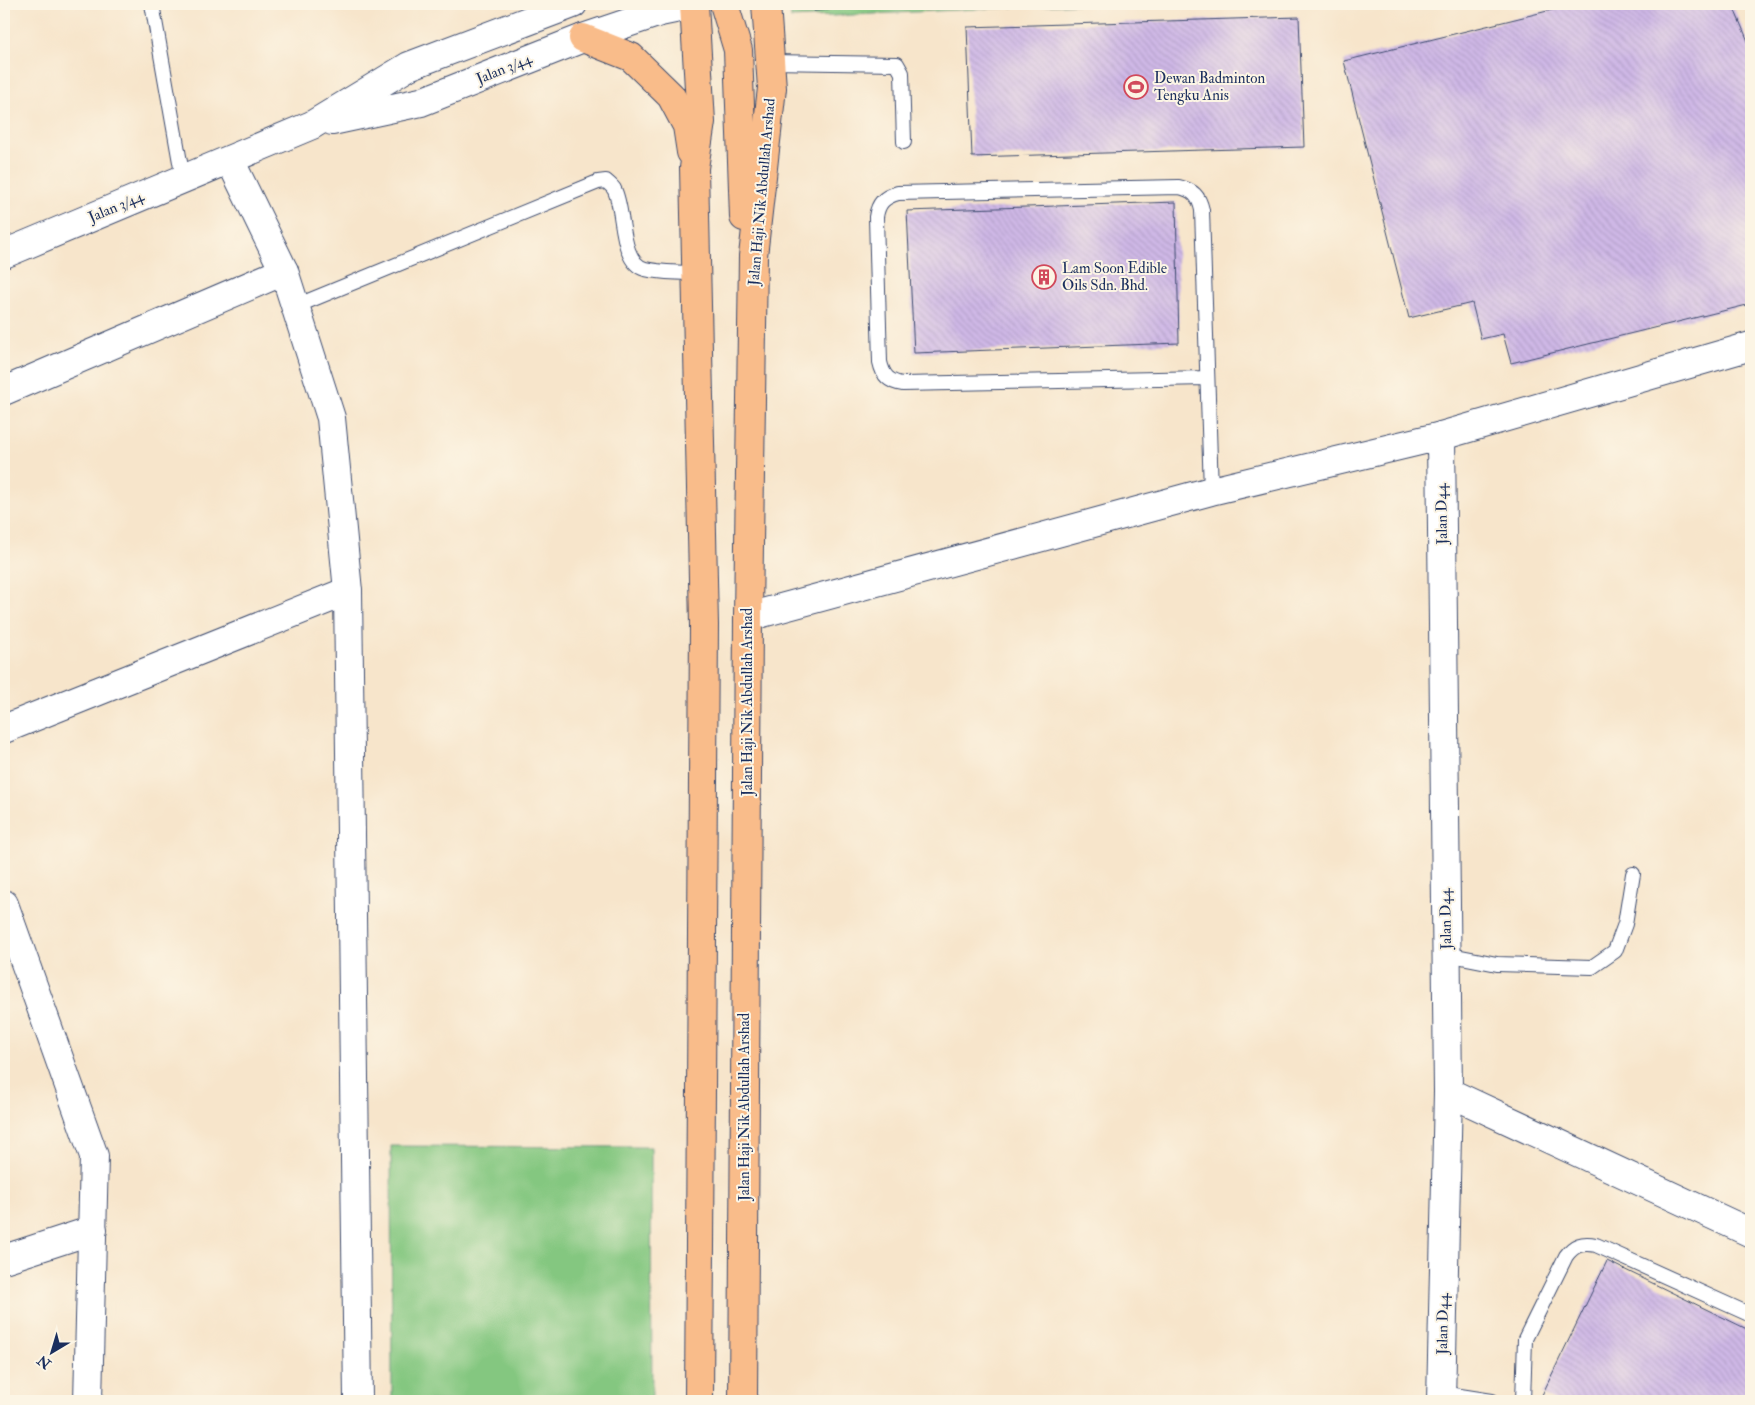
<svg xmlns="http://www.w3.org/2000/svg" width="1755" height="1405" font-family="'IM FELL Double Pica',serif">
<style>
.green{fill:#84c780;stroke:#507b6f}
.building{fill:url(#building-back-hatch)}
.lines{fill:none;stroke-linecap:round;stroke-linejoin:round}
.service-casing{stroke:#3c4a6e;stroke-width:16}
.minor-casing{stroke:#3c4a6e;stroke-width:30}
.tertiary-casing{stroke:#3c4a6e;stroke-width:30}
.primary-casing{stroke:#3c4a6e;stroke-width:30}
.service{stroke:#fff;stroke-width:14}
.minor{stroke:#fff;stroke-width:28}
.tertiary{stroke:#fff;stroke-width:28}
.primary{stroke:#f9bc8a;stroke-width:28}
.labels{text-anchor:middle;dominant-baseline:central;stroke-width:4;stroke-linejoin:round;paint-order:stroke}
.street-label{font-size:15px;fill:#1b2f5e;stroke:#fcf5e5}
.poi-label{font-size:15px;fill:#1b2f5e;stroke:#fcf5e5;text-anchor:start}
</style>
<defs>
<pattern id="building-back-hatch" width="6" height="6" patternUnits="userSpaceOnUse" patternTransform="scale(1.25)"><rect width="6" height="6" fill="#cfb8e6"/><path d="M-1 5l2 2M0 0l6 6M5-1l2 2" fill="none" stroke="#b19ec8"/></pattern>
</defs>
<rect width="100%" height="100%" fill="#fcf5e5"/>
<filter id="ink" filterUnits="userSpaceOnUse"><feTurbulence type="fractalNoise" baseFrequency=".02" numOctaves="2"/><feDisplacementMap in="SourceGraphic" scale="10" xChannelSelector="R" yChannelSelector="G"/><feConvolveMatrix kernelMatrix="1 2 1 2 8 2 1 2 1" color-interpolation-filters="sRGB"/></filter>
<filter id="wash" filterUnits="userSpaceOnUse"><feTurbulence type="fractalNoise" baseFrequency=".0096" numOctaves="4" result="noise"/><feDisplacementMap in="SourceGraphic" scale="20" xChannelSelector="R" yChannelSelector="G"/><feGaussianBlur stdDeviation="1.12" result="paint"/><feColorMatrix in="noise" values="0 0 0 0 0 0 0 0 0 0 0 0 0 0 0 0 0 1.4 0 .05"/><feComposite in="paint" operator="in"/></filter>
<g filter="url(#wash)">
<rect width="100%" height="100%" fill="#f7e5cb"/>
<!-- green -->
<g class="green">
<path d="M 790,4 L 1081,4 L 791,18 Z"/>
<path d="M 391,1146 L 651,1147 L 652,1401 L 392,1401 Z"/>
</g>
<g id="blocks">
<!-- building -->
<g class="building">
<path d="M 814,4 L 884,4 L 884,5 L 814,11 Z"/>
<path d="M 1576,4 L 1732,4 L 1751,48 L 1751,304 L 1511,363 L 1503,334 L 1481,339 L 1472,303 L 1409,318 L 1344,61 Z"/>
<path d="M 1299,17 L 1304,147 L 972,157 L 967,27 Z"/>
<path d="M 1176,202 L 1179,343 L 914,353 L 907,211 Z"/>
<path d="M 1607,1261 L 1751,1331 L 1751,1401 L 1555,1401 L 1542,1395 Z"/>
</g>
</g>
</g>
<g filter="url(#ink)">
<use href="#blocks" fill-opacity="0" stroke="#3c4a6e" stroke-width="1"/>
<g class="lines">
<!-- service casing -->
<g class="service-casing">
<g id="service">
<path d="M 152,4 L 183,179"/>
<path d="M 770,62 L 897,64 L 902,73 L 904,142"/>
<path d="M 296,306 L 598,182 L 606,181 C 608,183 612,186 614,189 C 625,209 619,262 645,269 C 661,273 680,272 696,274"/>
<path d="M 1207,378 L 903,384 C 889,382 883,376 880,362 L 876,217 C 878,203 884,197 898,193 L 1179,187 C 1193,190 1199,196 1202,210 L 1211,491"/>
<path d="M 1446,954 L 1497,964 L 1592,967 L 1615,951 L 1625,924 L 1633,874"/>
<path d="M 1441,1393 L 1492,1401"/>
<path d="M 1523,1401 L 1525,1339 L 1566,1256 C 1574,1245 1582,1242 1596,1245 L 1751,1315"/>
</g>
</g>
<!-- minor casing -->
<g class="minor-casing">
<g id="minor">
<path d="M 230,160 L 284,271 L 331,418 L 348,591 L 358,1401"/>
<path d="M 4,391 L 284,271"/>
<path d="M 1441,436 L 1448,1092 L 1441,1401"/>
<path d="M 748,617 L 1211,491 L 1441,436 L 1751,346"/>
<path d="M 4,729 L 348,591"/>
<path d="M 4,904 L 94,1156 L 88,1401"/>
<path d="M 1448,1092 L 1751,1233"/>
<path d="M 4,1259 L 93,1230"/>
</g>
</g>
<!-- tertiary casing -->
<g class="tertiary-casing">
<g id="tertiary">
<path d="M 332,121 L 421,102 L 583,38 L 660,12 L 694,5"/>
<path d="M 4,254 L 312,125 L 409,66 L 573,4"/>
</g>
</g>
<!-- primary casing -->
<g class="primary-casing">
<g id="primary">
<path d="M 694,4 L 701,122 L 694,168 L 704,625 L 699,1401"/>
<path d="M 724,4 L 738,50 L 744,217"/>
<path d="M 583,38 L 631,57 L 671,96 L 687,126 L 691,152"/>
<path d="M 743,1401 L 748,617 L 753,256 L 772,88 L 766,4"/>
</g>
</g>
<!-- service -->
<use href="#service" class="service"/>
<!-- minor -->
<use href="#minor" class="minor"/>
<!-- tertiary -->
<use href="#tertiary" class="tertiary"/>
<!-- primary -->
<use href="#primary" class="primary"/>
</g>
</g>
<!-- icons -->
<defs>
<g id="stadium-ring" transform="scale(1.25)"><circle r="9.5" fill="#fcf5e5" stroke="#d1495b" stroke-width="1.5"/><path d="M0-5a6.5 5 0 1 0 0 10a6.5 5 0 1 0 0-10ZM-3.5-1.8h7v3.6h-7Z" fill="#d1495b"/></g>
<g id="building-ring" transform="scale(1.25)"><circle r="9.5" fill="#fcf5e5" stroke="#d1495b" stroke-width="1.5"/><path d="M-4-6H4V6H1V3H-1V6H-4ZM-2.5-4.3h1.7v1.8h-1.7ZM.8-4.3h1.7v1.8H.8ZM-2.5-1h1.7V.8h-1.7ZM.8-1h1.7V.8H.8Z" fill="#d1495b"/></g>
</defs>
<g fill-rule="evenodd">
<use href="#stadium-ring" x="1136" y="87"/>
<use href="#building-ring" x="1044" y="277"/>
</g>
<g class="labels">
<!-- street labels -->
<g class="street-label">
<text transform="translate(504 69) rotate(-22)">Jalan 3/44</text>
<text transform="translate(762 192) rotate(-85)">Jalan Haji Nik Abdullah Arshad</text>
<text transform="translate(116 207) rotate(-23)">Jalan 3/44</text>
<text transform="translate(1442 514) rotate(-91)">Jalan D44</text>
<text transform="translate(747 702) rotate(-90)">Jalan Haji Nik Abdullah Arshad</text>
<text transform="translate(1446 919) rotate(-91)">Jalan D44</text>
<text transform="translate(744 1107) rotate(-90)">Jalan Haji Nik Abdullah Arshad</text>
<text transform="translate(1443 1324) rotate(-89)">Jalan D44</text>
</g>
<!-- poi labels -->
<g class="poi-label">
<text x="1154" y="78">Dewan Badminton<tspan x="1154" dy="17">Tengku Anis</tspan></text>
<text x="1062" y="268">Lam Soon Edible<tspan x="1062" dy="17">Oils Sdn. Bhd.</tspan></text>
</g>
</g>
<!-- margin -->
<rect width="1755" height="1405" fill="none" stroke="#fcf5e5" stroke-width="20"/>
<!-- north arrow -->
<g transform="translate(52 1352) rotate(218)" stroke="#fcf5e5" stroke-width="4" paint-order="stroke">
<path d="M0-4L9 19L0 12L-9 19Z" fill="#1b2f5e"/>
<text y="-8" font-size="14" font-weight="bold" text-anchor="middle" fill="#1b2f5e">N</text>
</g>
</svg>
